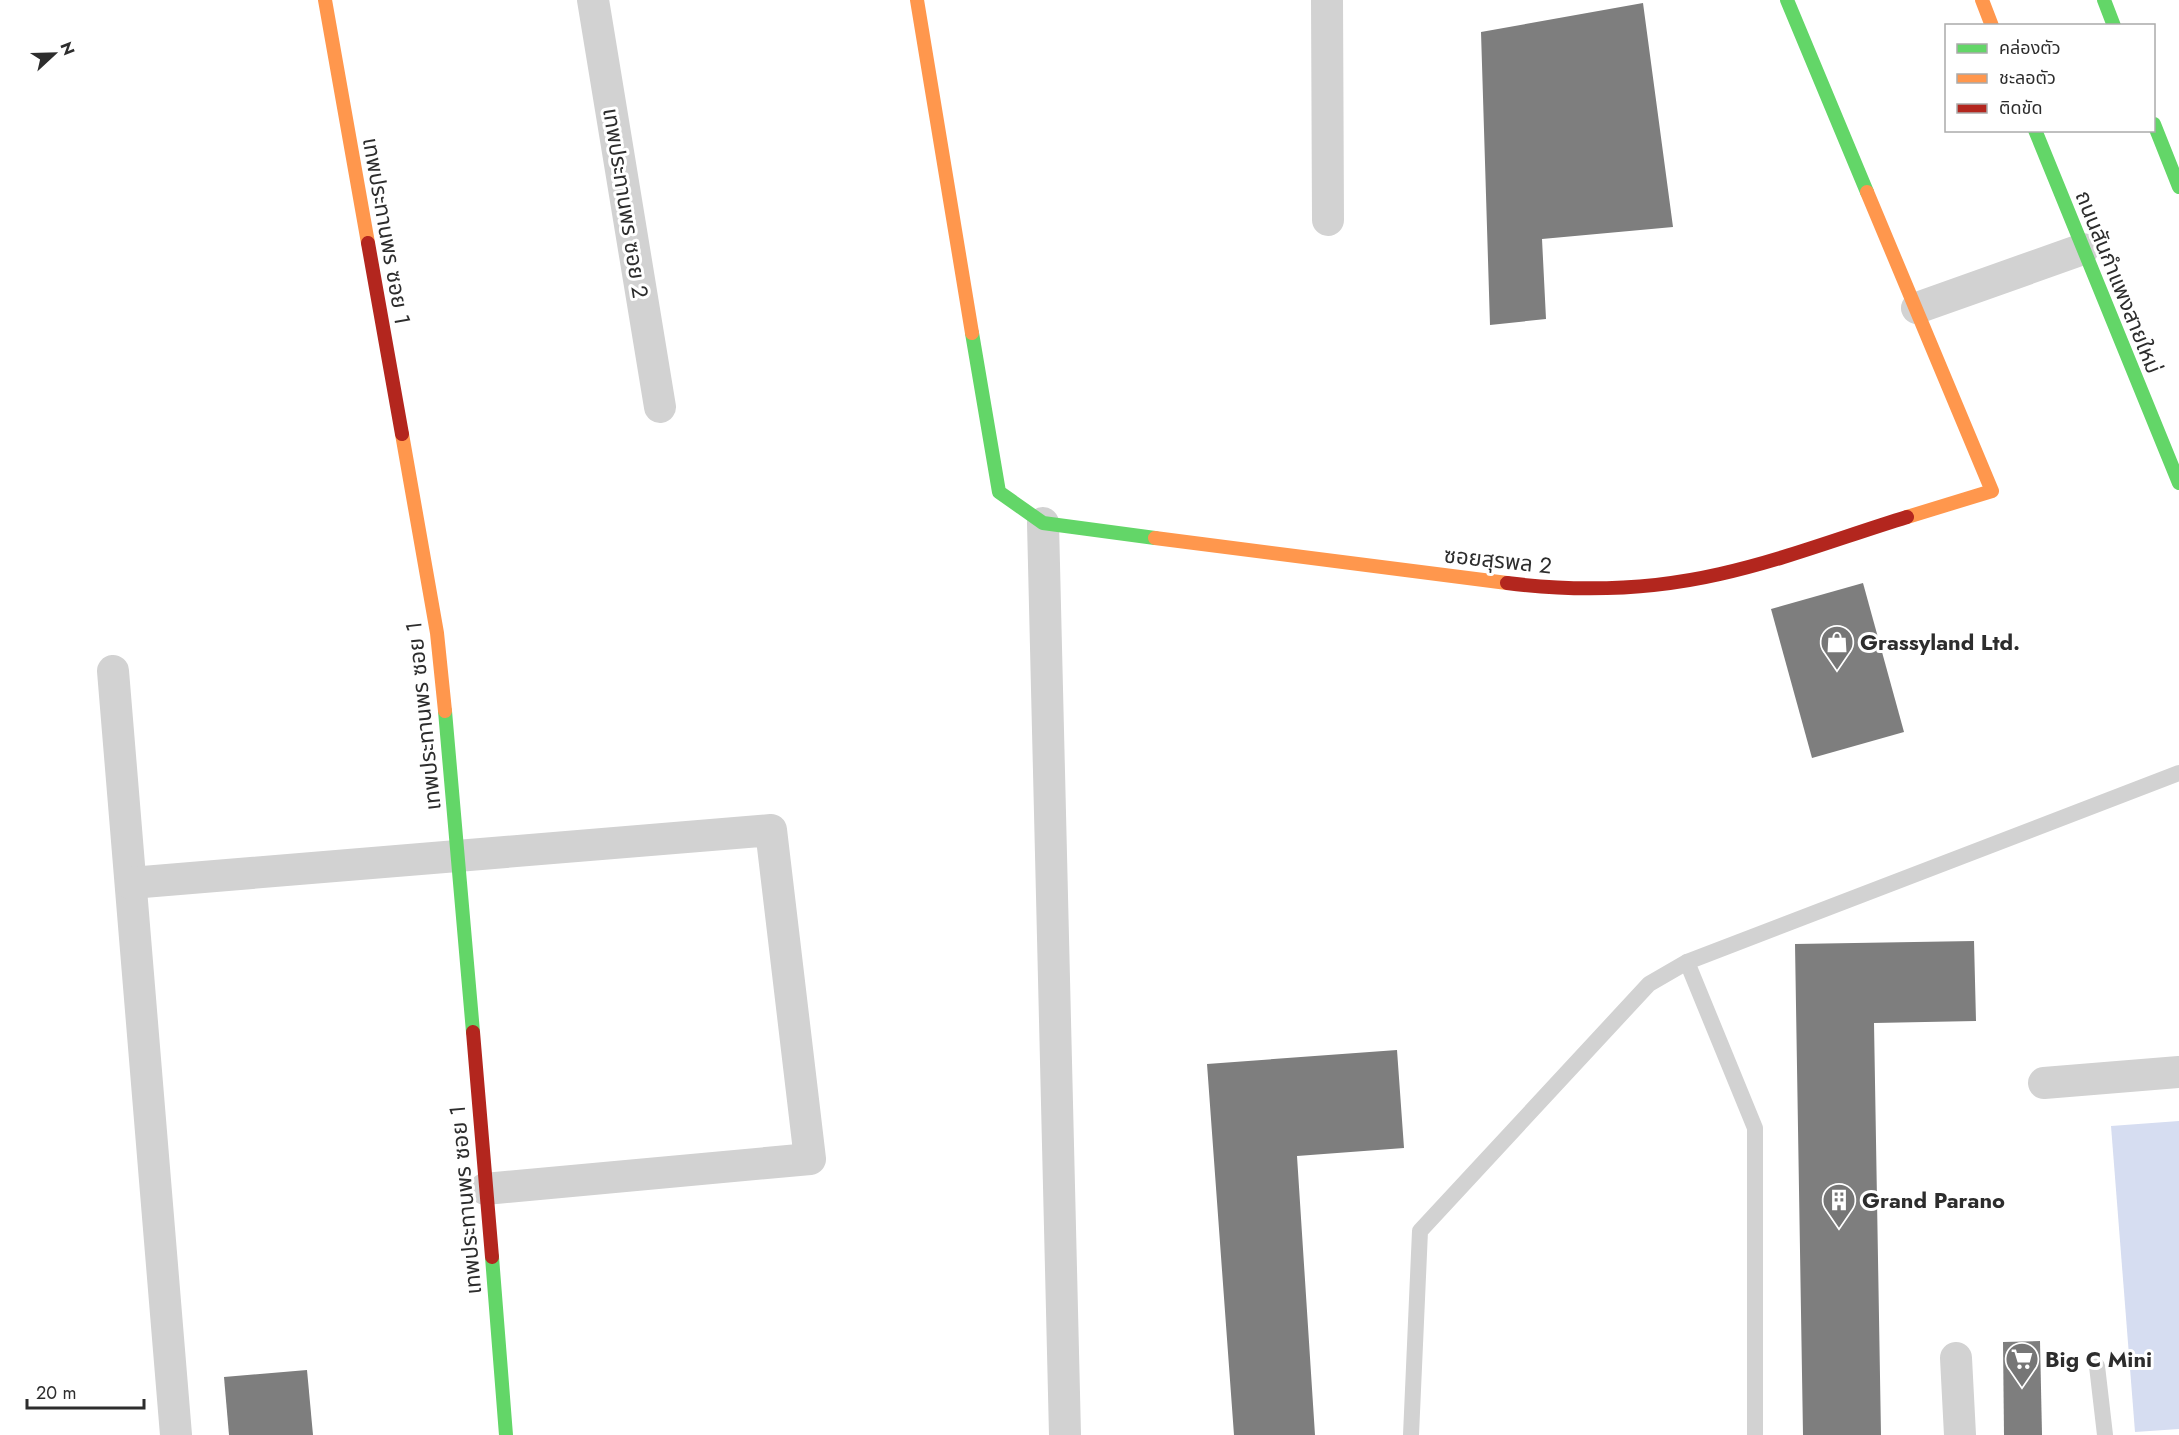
<svg xmlns="http://www.w3.org/2000/svg" width="2179" height="1435" font-family="Jost,'Noto Sans Thai',sans-serif">
<style>
.water{fill:#d6ddf1}
.building{fill:#7e7e7e}
.lines{fill:none;stroke-linecap:round;stroke-linejoin:round}
.lane{stroke:#d2d2d2;stroke-width:16}
.street{stroke:#d2d2d2;stroke-width:32}
.fast{stroke:#63d668;stroke-width:14}
.slow{stroke:#ff974d;stroke-width:14}
.jam{stroke:#b3261e;stroke-width:14}
.labels{text-anchor:middle;dominant-baseline:central;stroke-width:6;stroke-linejoin:round;paint-order:stroke}
.street-label{font-size:22px;fill:#2d2d2d;stroke:#fff}
.poi-label{font-size:22px;font-weight:bold;fill:#2d2d2d;stroke:#fff;text-anchor:start}
</style>
<rect width="100%" height="100%" fill="#fff"/>
<!-- water -->
<path class="water" d="M 2179,1121 L 2179,1429 L 2135,1432 L 2111,1126 Z"/>
<!-- building -->
<g class="building">
<path d="M 1643,3 L 1673,227 L 1542,239 L 1546,319 L 1490,325 L 1481,32 Z"/>
<path d="M 1863,583 L 1904,732 L 1812,758 L 1771,609 Z"/>
<path d="M 1974,941 L 1976,1021 L 1874,1023 L 1881,1435 L 1803,1435 L 1795,944 Z"/>
<path d="M 1397,1050 L 1404,1148 L 1297,1156 L 1315,1435 L 1234,1435 L 1207,1064 Z"/>
<path d="M 2040,1341 L 2042,1435 L 2004,1435 L 2003,1342 Z"/>
<path d="M 307,1370 L 313,1435 L 229,1435 L 224,1377 Z"/>
</g>
<g class="lines">
<!-- lane -->
<g class="lane">
<path d="M 1687,962 L 1755,1128 L 1755,1435"/>
<path d="M 2097,1366 L 2105,1435"/>
<path d="M 1411,1435 L 1420,1231 L 1649,984 L 1687,962 L 2179,773"/>
</g>
<!-- street -->
<g class="street">
<path d="M 593,0 L 660,407"/>
<path d="M 1327,0 L 1328,220"/>
<path d="M 1917,308 L 2083,249"/>
<path d="M 1043,523 L 1065,1435"/>
<path d="M 113,671 L 176,1435"/>
<path d="M 131,883 L 771,830 L 810,1159 L 485,1189"/>
<path d="M 2044,1083 L 2179,1072"/>
<path d="M 1956,1358 L 1960,1435"/>
</g>
<!-- fast -->
<g class="fast">
<path d="M 1787,0 L 1867,192"/>
<path d="M 2104,0 L 2114,26"/>
<path d="M 2154,124 L 2179,187"/>
<path d="M 2035,130 L 2179,483"/>
<path d="M 972,333 L 999,492 L 1043,523 L 1155,538"/>
<path d="M 445,711 L 473,1032"/>
<path d="M 492,1257 L 506,1435"/>
</g>
<!-- slow -->
<g class="slow">
<path d="M 325,0 L 368,243"/>
<path d="M 917,0 L 972,333"/>
<path d="M 1982,0 L 1992,26"/>
<path d="M 1867,192 L 1992,491 L 1907,517"/>
<path d="M 402,434 L 437,633 L 445,711"/>
<path d="M 1155,538 L 1507,583"/>
</g>
<!-- jam -->
<g class="jam">
<path d="M 368,243 L 402,434"/>
<path d="M 1507,583 C 1578,592 1650,590 1720,574 C 1783,560 1845,536 1907,517"/>
<path d="M 473,1032 L 492,1257"/>
</g>
</g>
<!-- icons -->
<defs>
<g id="shop-pin" transform="scale(1.725)"><path d="M0 17L-7.5 6A9.5 9.5 0 1 1 7.5 6Z" fill="#767676" stroke="#fff"/><path d="M-5-2.5h2.3a2.7 3.5 0 0 1 5.4 0H5L5.5 6h-11ZM-1.5-2.5h3a1.5 2.3 0 0 0-3 0Z" fill="#fff"/></g>
<g id="building-pin" transform="scale(1.725)"><path d="M0 17L-7.5 6A9.5 9.5 0 1 1 7.5 6Z" fill="#767676" stroke="#fff"/><path d="M-4-6H4V6H1V3H-1V6H-4ZM-2.5-4.3h1.7v1.8h-1.7ZM.8-4.3h1.7v1.8H.8ZM-2.5-1h1.7V.8h-1.7ZM.8-1h1.7V.8H.8Z" fill="#fff"/></g>
<g id="supermarket-pin" transform="scale(1.725)"><path d="M0 17L-7.5 6A9.5 9.5 0 1 1 7.5 6Z" fill="#767676" stroke="#fff"/><path d="M-6-5.5h2.5l.6 2H6L4.5 2H-2.5L-4.4-4H-6ZM-1.5 3.2a1.3 1.3 0 1 0 .1 0ZM3 3.2a1.3 1.3 0 1 0 .1 0Z" fill="#fff"/></g>
</defs>
<g fill-rule="evenodd">
<use href="#shop-pin" x="1837" y="642"/>
<use href="#building-pin" x="1839" y="1200"/>
<use href="#supermarket-pin" x="2022" y="1359"/>
</g>
<g class="labels">
<!-- street labels -->
<g class="street-label">
<text transform="translate(626 203) rotate(81)">เทพประทานพร ซอย 2</text>
<text transform="translate(387 231) rotate(80)">เทพประทานพร ซอย 1</text>
<text transform="translate(2119 282) rotate(68)">ถนนสันกำแพงสายใหม่</text>
<text transform="translate(1498 560) rotate(6)">ซอยสุรพล 2</text>
<text transform="translate(423 716) rotate(-96)">เทพประทานพร ซอย 1</text>
<text transform="translate(465 1200) rotate(-95)">เทพประทานพร ซอย 1</text>
</g>
<!-- poi labels -->
<g class="poi-label">
<text x="1860" y="642">Grassyland Ltd.</text>
<text x="1862" y="1200">Grand Parano</text>
<text x="2045" y="1359">Big C Mini</text>
</g>
</g>
<!-- legend -->
<rect x="1945" y="24" width="210" height="108" fill="#ffffff" stroke="#ababab" stroke-width="1.5"/>
<rect x="1957" y="44" width="30" height="9" fill="#63d668" stroke="#ababab" stroke-width="1.5"/>
<text x="1999" y="54" font-size="18" fill="#2d2d2d">คล่องตัว</text>
<rect x="1957" y="74" width="30" height="9" fill="#ff974d" stroke="#ababab" stroke-width="1.5"/>
<text x="1999" y="84" font-size="18" fill="#2d2d2d">ชะลอตัว</text>
<rect x="1957" y="104" width="30" height="9" fill="#b3261e" stroke="#ababab" stroke-width="1.5"/>
<text x="1999" y="114" font-size="18" fill="#2d2d2d">ติดขัด</text>
<!-- north arrow -->
<g transform="translate(54 54) rotate(68)" stroke="#ffffff" stroke-width="4.5" paint-order="stroke">
<path d="M0-4.5L10 22L0 15L-10 22Z" fill="#2d2d2d"/>
<text y="-9" font-size="16" font-weight="bold" text-anchor="middle" fill="#2d2d2d">N</text>
</g>
<!-- scale -->
<path d="M27 1399v9h117v-9" fill="none" stroke="#2d2d2d" stroke-width="3"/>
<text x="36" y="1399" font-size="18" fill="#2d2d2d" stroke="#ffffff" stroke-width="4.5" paint-order="stroke">20 m</text>
</svg>
